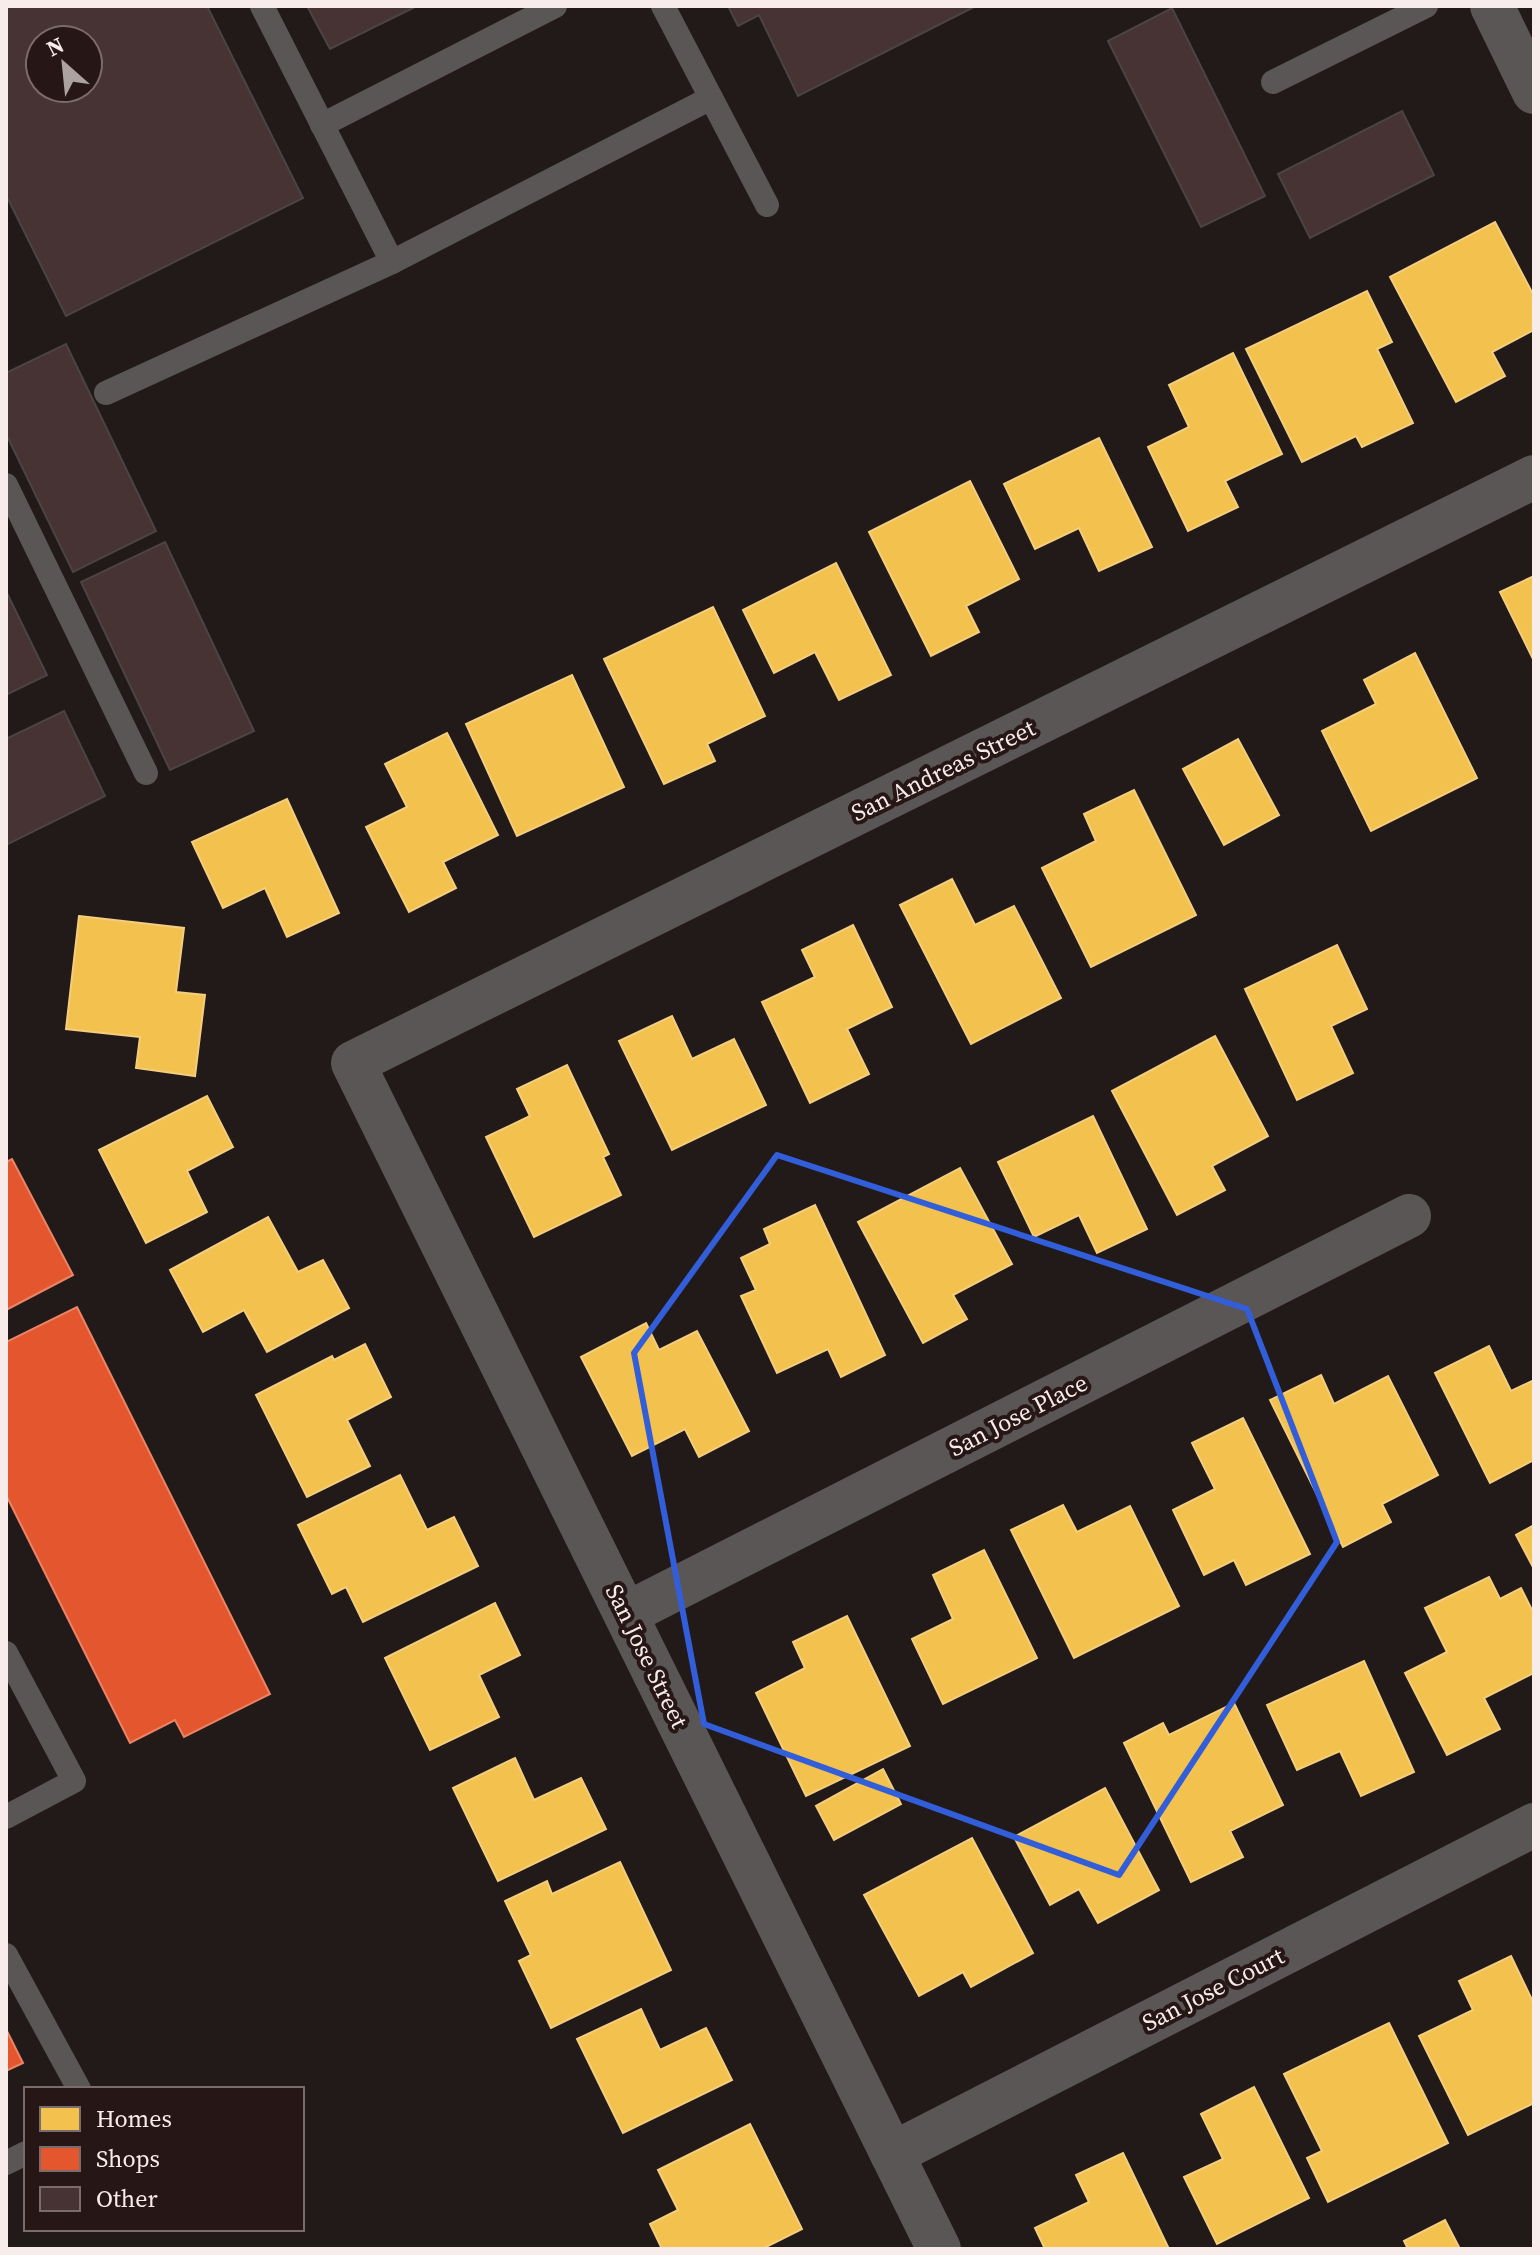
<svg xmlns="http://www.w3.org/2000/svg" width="1540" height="2255" font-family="'Source Serif 4',serif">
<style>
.homes{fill:#f2c14e;stroke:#f4ce7d;stroke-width:2}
.shops{fill:#e4572e;stroke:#ea8467;stroke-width:2}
.building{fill:#473334;stroke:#4b4444;stroke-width:2;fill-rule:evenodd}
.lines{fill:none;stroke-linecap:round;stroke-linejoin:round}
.service{stroke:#5a5656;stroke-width:24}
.minor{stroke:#5a5656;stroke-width:44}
.marked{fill:none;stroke:#335eda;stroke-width:6;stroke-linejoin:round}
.labels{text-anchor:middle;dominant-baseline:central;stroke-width:8;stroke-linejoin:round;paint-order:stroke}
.street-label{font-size:24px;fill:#f8eceb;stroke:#261615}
</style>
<rect width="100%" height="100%" fill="#221a19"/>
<!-- homes -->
<g class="homes">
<path d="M 1495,222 L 1534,296 L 1534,330 L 1492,352 L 1505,376 L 1456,402 L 1390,277 Z"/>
<path d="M 1367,291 L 1392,342 L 1377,349 L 1413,423 L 1362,447 L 1356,436 L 1302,462 L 1246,349 Z"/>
<path d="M 1233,353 L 1282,454 L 1225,481 L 1238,507 L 1188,531 L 1148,447 L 1189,427 L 1169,385 Z"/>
<path d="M 1099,438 L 1152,547 L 1099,571 L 1079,528 L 1035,549 L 1004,484 Z"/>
<path d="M 970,481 L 1019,579 L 966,606 L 979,632 L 931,656 L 869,532 Z"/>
<path d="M 836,563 L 891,675 L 839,700 L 815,652 L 774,673 L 743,610 Z"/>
<path d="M 1534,576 L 1534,661 L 1500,592 Z"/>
<path d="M 713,607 L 765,716 L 707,744 L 715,761 L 664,784 L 604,659 Z"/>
<path d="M 1415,653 L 1477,778 L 1371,831 L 1322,731 L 1376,704 L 1364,680 Z"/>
<path d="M 572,675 L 624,787 L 517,836 L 466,724 Z"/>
<path d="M 447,733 L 498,835 L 443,862 L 456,888 L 409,912 L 366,827 L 407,807 L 385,764 Z"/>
<path d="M 1238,739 L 1279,815 L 1224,845 L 1183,769 Z"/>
<path d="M 1134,790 L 1196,915 L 1091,967 L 1042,868 L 1096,841 L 1084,814 Z"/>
<path d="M 287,799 L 339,913 L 287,937 L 265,888 L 223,908 L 192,842 Z"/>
<path d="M 952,879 L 975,925 L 1014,906 L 1061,998 L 971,1044 L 900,905 Z"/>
<path d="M 79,916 L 184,928 L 176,992 L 205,995 L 195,1076 L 136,1068 L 140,1037 L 66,1029 Z"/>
<path d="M 853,925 L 892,1007 L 847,1029 L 869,1074 L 810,1103 L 762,1002 L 815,977 L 802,950 Z"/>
<path d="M 1337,945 L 1367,1009 L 1331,1026 L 1353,1073 L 1297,1100 L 1245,989 Z"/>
<path d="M 672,1016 L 692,1059 L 734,1039 L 766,1105 L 672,1150 L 619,1041 Z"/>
<path d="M 1215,1036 L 1268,1136 L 1212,1166 L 1225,1190 L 1177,1215 L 1112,1091 Z"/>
<path d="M 567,1065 L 609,1154 L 603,1157 L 621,1195 L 534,1237 L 486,1137 L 530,1116 L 517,1089 Z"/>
<path d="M 207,1096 L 233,1147 L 187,1171 L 207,1212 L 146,1243 L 99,1150 Z"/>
<path d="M 1093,1116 L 1147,1229 L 1097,1253 L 1079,1215 L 1034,1237 L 998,1162 Z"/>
<path d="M 960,1168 L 1012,1264 L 953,1295 L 967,1319 L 923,1343 L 858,1222 Z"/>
<path d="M 815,1205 L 885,1355 L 841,1377 L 828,1349 L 777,1373 L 741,1296 L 756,1290 L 741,1258 L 770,1244 L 764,1229 Z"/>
<path d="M 268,1217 L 298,1272 L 323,1260 L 349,1308 L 267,1352 L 244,1310 L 203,1332 L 170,1270 Z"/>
<path d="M 646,1323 L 659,1350 L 697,1331 L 749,1431 L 699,1457 L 685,1429 L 632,1456 L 581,1357 Z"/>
<path d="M 365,1344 L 391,1397 L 347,1420 L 370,1466 L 307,1497 L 256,1395 L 332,1356 L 334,1360 Z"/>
<path d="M 1489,1346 L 1511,1391 L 1534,1380 L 1534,1460 L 1490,1483 L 1435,1373 Z"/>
<path d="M 1321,1375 L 1334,1404 L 1388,1376 L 1438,1475 L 1382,1504 L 1391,1522 L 1343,1547 L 1270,1400 Z"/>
<path d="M 1243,1418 L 1310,1554 L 1246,1585 L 1234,1560 L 1204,1575 L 1173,1510 L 1215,1489 L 1192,1443 Z"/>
<path d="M 400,1475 L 427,1530 L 454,1517 L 478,1566 L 363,1622 L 346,1587 L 332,1594 L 298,1525 Z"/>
<path d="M 1063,1505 L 1077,1532 L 1130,1506 L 1179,1606 L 1074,1658 L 1011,1530 Z"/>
<path d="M 1534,1525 L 1534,1569 L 1516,1535 Z"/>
<path d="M 984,1550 L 1037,1658 L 943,1704 L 912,1639 L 953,1619 L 933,1575 Z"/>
<path d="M 1489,1577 L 1500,1599 L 1521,1588 L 1534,1614 L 1534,1673 L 1484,1698 L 1500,1729 L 1447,1755 L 1405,1673 L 1447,1652 L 1425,1608 Z"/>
<path d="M 495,1603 L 520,1655 L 479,1675 L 499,1717 L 430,1750 L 385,1658 Z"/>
<path d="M 847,1616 L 910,1746 L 806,1796 L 756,1693 L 805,1668 L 793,1642 Z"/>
<path d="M 1364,1661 L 1414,1772 L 1361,1796 L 1340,1751 L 1297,1770 L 1267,1705 Z"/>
<path d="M 1234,1703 L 1283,1805 L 1230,1831 L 1243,1857 L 1191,1882 L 1124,1743 L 1163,1723 L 1169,1735 Z"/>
<path d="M 515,1758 L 534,1800 L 581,1778 L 606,1829 L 498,1881 L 453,1788 Z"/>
<path d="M 883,1769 L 901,1804 L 834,1840 L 816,1806 Z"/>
<path d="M 1105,1788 L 1159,1890 L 1098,1923 L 1079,1889 L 1050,1905 L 1014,1837 Z"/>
<path d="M 972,1838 L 1033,1953 L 971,1987 L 963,1972 L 919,1996 L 864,1895 Z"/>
<path d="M 620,1862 L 671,1970 L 551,2028 L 519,1961 L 531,1955 L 505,1901 L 547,1881 L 552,1894 Z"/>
<path d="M 1511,1956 L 1534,2004 L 1534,2103 L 1468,2135 L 1419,2036 L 1473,2010 L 1459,1981 Z"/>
<path d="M 641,2009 L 660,2050 L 706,2028 L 732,2080 L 623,2133 L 577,2039 Z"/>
<path d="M 1389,2023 L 1448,2143 L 1328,2202 L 1307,2158 L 1322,2151 L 1284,2074 Z"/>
<path d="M 1254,2087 L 1309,2198 L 1217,2244 L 1184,2177 L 1223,2159 L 1201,2114 Z"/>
<path d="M 750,2124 L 802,2229 L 762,2249 L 662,2249 L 650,2224 L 678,2210 L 658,2170 Z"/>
<path d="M 1123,2153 L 1169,2249 L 1045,2249 L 1035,2228 L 1089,2202 L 1076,2175 Z"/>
<path d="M 1445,2220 L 1460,2249 L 1408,2249 L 1404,2241 Z"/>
</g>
<!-- shops -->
<g class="shops">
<path d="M 12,1159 L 73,1275 L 6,1310 L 6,1162 Z"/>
<path d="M 77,1307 L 270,1694 L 184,1737 L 175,1720 L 130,1743 L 6,1495 L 6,1342 Z"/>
<path d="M 6,2029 L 23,2063 L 6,2071 Z"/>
</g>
<!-- building -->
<g class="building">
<path d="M 6,6 L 207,6 L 303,198 L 66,316 L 6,195 ZM 40,40 L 88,40 L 88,88 L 40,88 Z"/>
<path d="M 307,6 L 417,6 L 330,49 Z"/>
<path d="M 728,6 L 976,6 L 798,96 L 759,15 L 738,26 Z"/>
<path d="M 1172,8 L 1265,196 L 1201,227 L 1108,41 Z"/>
<path d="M 1402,111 L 1434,175 L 1310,238 L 1278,174 Z"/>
<path d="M 66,344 L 156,531 L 73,572 L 6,434 L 6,373 Z"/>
<path d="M 165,542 L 254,731 L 170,770 L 81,582 Z"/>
<path d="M 6,591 L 47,675 L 6,695 Z"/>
<path d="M 64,711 L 105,796 L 6,845 L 6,739 Z"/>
</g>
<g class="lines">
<!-- service -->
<g class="service">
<path d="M 262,6 L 392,262"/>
<path d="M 663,6 L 767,205"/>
<path d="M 1273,82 L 1426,6"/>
<path d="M 322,125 L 555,6"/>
<path d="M 106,393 L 392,262 L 711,98"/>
<path d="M 6,485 L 146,773"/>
<path d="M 6,1653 L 74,1781 L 6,1817"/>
<path d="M 6,1955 L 79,2089"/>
<path d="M 6,2163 L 26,2153"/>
</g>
<!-- minor -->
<g class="minor">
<path d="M 1492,6 L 1534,92"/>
<path d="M 626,1614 L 1409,1216"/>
<path d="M 892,2154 L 1534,1825"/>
<path d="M 939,2249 L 353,1063 L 1534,477"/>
</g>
</g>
<!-- marked area -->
<path class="marked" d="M 777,1155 L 1247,1309 L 1337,1542 L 1119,1875 L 704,1724 L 634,1353 Z"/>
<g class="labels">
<!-- street labels -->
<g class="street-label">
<text transform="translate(943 770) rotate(-26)">San Andreas Street</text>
<text transform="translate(1018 1415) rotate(-27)">San Jose Place</text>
<text transform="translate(647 1656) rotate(64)">San Jose Street</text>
<text transform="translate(1213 1989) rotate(-27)">San Jose Court</text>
</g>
</g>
<!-- border -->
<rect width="1540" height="2255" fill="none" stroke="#f8eceb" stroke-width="16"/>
<!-- legend -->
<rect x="24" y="2087" width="280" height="144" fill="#261615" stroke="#7a6c6b" stroke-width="2"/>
<rect x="40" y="2107" width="40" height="24" fill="#f2c14e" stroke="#7a6c6b" stroke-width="2"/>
<text x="96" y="2127" font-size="24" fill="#f8eceb">Homes</text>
<rect x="40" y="2147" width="40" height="24" fill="#e4572e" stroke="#7a6c6b" stroke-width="2"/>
<text x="96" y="2167" font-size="24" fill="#f8eceb">Shops</text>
<rect x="40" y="2187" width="40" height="24" fill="#473334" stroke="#7a6c6b" stroke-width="2"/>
<text x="96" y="2207" font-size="24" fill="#f8eceb">Other</text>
<!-- north arrow -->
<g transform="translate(64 64) rotate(333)"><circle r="38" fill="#261615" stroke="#7a6c6b" stroke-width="2"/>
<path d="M0-6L14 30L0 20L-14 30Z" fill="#ada2a2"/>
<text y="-12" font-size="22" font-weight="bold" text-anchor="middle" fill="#f8eceb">N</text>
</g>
</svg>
